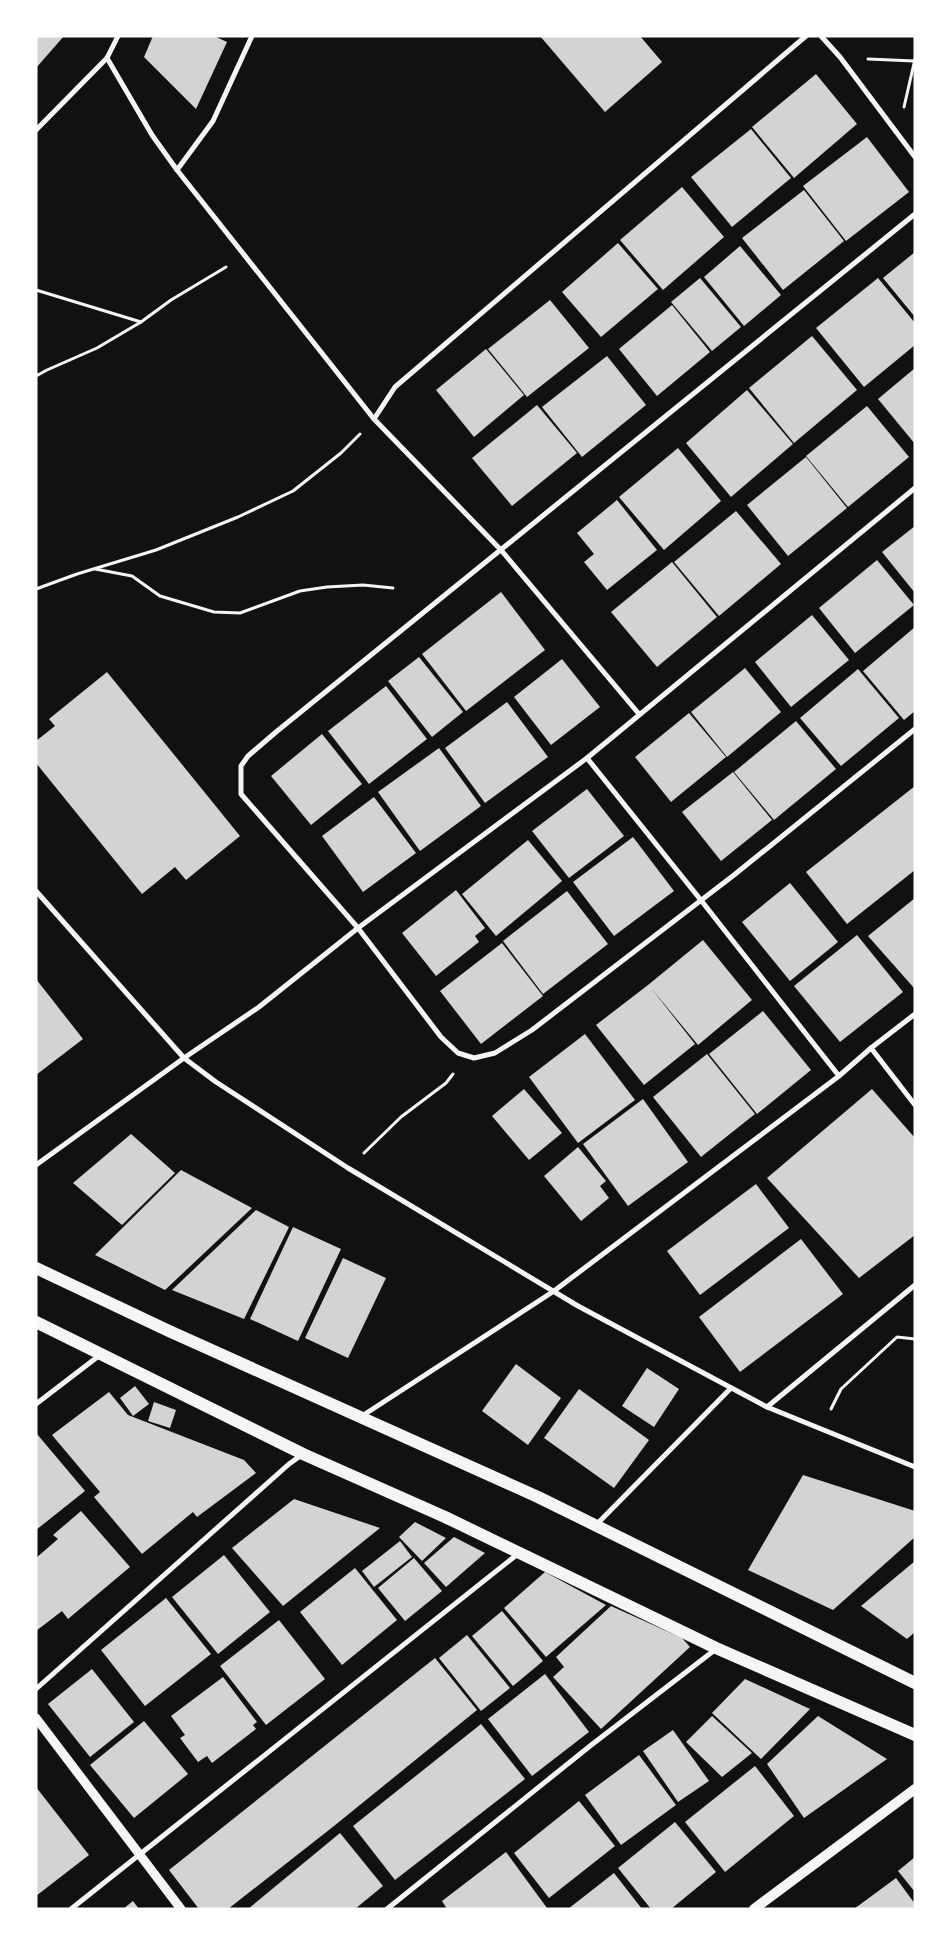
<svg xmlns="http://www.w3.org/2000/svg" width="951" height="1945" font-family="'Golos Text',sans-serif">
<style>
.building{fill:#d3d3d3}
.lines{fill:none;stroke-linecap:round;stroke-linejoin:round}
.path{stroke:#f5f5f5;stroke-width:3}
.minor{stroke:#f5f5f5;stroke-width:5}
.tertiary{stroke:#f5f5f5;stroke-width:9}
.secondary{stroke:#f5f5f5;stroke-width:10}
.primary{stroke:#f5f5f5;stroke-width:12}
</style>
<rect width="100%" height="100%" fill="#111"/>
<!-- building -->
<g class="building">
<path d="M 36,36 L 64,36 L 36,68 Z"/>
<path d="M 153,36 L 214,36 L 227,42 L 196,109 L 144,57 Z"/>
<path d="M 540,36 L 640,36 L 662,62 L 605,112 Z"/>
<path d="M 816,74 L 857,124 L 794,178 L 752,127 Z"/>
<path d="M 751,129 L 791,178 L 732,227 L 691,177 Z"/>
<path d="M 867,137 L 909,192 L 846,241 L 803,186 Z"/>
<path d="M 682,187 L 724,237 L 663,290 L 620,240 Z"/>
<path d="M 804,190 L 844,241 L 783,290 L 742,238 Z"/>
<path d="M 618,243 L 658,289 L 601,337 L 562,292 Z"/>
<path d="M 740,246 L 781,295 L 744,326 L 704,277 Z"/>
<path d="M 915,252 L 915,317 L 883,278 Z"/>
<path d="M 700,278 L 741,327 L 712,351 L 671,302 Z"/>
<path d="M 878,278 L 915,323 L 915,345 L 864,387 L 816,328 Z"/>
<path d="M 550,300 L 589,348 L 527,397 L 488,349 Z"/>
<path d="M 672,305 L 710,352 L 657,396 L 619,349 Z"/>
<path d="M 812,336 L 857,390 L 794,443 L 749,388 Z"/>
<path d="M 486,349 L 524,395 L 474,437 L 436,390 Z"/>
<path d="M 607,356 L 646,405 L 582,457 L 542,407 Z"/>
<path d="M 915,368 L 915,444 L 878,399 Z"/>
<path d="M 747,390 L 793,444 L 731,497 L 686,443 Z"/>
<path d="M 537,405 L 577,453 L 512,506 L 472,458 Z"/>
<path d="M 867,406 L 909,457 L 848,507 L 806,456 Z"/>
<path d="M 678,448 L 721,501 L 664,550 L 619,497 Z"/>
<path d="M 806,457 L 847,508 L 788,556 L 747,505 Z"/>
<path d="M 617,500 L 657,550 L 607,590 L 584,562 L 594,554 L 577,533 Z"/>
<path d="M 736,511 L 781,564 L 719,616 L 674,562 Z"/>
<path d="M 915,526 L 915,593 L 882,552 Z"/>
<path d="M 877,560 L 914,605 L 855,653 L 819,608 Z"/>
<path d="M 672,562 L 717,617 L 657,667 L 611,612 Z"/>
<path d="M 501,592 L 545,650 L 466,711 L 422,654 Z"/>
<path d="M 812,615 L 849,660 L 791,707 L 755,662 Z"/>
<path d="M 915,627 L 915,711 L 904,720 L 863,671 Z"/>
<path d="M 419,657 L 463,712 L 432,737 L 388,681 Z"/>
<path d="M 562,659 L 600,707 L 551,745 L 514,697 Z"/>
<path d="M 745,668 L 781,712 L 727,757 L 691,712 Z"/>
<path d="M 858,669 L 899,718 L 841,766 L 800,718 Z"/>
<path d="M 107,672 L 240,836 L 186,880 L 175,867 L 142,894 L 36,763 L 36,741 L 55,726 L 49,719 Z"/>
<path d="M 386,686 L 427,739 L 369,784 L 328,731 Z"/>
<path d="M 507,702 L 548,757 L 485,803 L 445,748 Z"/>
<path d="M 689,713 L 726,757 L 671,802 L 635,757 Z"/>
<path d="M 796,721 L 836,769 L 774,820 L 734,772 Z"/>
<path d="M 322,734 L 362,784 L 311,825 L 271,776 Z"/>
<path d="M 439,748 L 481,806 L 420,851 L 378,792 Z"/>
<path d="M 733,772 L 772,820 L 721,861 L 682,812 Z"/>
<path d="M 915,786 L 915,870 L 847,924 L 806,872 Z"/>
<path d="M 587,789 L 624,836 L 569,878 L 532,831 Z"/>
<path d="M 374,797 L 416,853 L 363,892 L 322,836 Z"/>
<path d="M 633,837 L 674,891 L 614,936 L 573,882 Z"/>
<path d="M 528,840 L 562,881 L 496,936 L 462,894 Z"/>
<path d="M 790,883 L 838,942 L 790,981 L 742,922 Z"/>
<path d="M 456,890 L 485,928 L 475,936 L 479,942 L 436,976 L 402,933 Z"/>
<path d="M 567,891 L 608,944 L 543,994 L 503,941 Z"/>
<path d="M 915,898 L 915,988 L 914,988 L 868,936 Z"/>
<path d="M 857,935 L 903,992 L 840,1042 L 794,986 Z"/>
<path d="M 703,940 L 752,1000 L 698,1045 L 651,988 L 695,1044 L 644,1085 L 596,1025 L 648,985 Z"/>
<path d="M 502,943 L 543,996 L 481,1044 L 440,991 Z"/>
<path d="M 36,979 L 83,1039 L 36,1075 Z"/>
<path d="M 763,1011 L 811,1070 L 757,1114 L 709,1054 Z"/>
<path d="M 585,1034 L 635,1100 L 578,1143 L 529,1077 Z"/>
<path d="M 707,1054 L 755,1114 L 701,1157 L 653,1097 Z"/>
<path d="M 524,1089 L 562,1133 L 529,1160 L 492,1116 Z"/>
<path d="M 872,1089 L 915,1138 L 915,1235 L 859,1278 L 767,1178 Z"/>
<path d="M 643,1099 L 688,1162 L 628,1206 L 583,1144 Z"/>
<path d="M 131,1134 L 175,1173 L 122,1225 L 73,1183 Z"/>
<path d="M 578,1147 L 606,1181 L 600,1186 L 609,1198 L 581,1221 L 544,1176 Z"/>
<path d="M 181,1170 L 252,1208 L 165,1290 L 95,1255 Z"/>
<path d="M 756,1184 L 789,1228 L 700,1295 L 667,1251 Z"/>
<path d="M 256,1210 L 289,1227 L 244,1319 L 172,1290 Z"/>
<path d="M 293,1227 L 341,1249 L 298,1341 L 250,1319 Z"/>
<path d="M 801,1239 L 843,1294 L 740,1372 L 699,1317 Z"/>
<path d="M 343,1258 L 386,1278 L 348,1358 L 305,1338 Z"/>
<path d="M 516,1364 L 561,1398 L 528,1445 L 482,1411 Z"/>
<path d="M 647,1368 L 679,1389 L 654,1427 L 622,1406 Z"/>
<path d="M 135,1386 L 149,1404 L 133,1416 L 120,1398 Z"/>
<path d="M 579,1389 L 649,1440 L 614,1488 L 544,1438 Z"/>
<path d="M 109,1392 L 128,1415 L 244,1460 L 256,1473 L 197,1517 L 193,1512 L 142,1554 L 94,1497 L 100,1492 L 52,1435 Z"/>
<path d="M 154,1402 L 176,1410 L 170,1428 L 148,1421 Z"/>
<path d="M 37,1434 L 85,1491 L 36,1530 L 36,1435 Z"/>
<path d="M 803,1475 L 915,1511 L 915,1537 L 833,1610 L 748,1570 Z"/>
<path d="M 294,1499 L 380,1528 L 283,1606 L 232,1548 Z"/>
<path d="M 81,1511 L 130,1567 L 68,1619 L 62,1611 L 36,1631 L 36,1558 L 58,1539 L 53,1535 Z"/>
<path d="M 415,1522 L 446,1538 L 422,1561 L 399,1537 Z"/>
<path d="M 454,1537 L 485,1553 L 446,1587 L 424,1563 Z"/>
<path d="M 400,1541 L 412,1557 L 374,1587 L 362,1571 Z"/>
<path d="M 224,1555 L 270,1612 L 218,1654 L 172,1597 Z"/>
<path d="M 414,1558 L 442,1591 L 405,1621 L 378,1588 Z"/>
<path d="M 915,1561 L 915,1632 L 907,1639 L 861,1606 Z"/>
<path d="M 355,1568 L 397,1620 L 342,1665 L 300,1612 Z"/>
<path d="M 545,1572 L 606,1605 L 546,1657 L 504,1608 Z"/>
<path d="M 166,1598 L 211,1654 L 145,1706 L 101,1650 Z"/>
<path d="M 611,1606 L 682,1638 L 690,1647 L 601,1729 L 553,1677 L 564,1667 L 556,1657 Z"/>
<path d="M 502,1611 L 543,1661 L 513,1686 L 472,1636 Z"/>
<path d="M 279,1620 L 325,1679 L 266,1725 L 220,1666 Z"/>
<path d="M 467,1635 L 510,1688 L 481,1711 L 439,1658 Z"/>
<path d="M 435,1658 L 477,1710 L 334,1826 L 228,1909 L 199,1909 L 169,1870 Z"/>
<path d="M 92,1669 L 134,1722 L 90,1757 L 48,1704 Z"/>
<path d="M 545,1674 L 589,1732 L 532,1776 L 488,1719 Z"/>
<path d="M 223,1677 L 257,1722 L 253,1725 L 256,1729 L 212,1763 L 207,1756 L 198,1762 L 180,1738 L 185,1735 L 171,1716 Z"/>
<path d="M 745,1679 L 810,1709 L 761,1759 L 712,1713 Z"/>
<path d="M 712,1716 L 752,1753 L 722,1777 L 686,1742 Z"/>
<path d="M 818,1716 L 887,1759 L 804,1818 L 767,1764 Z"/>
<path d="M 144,1721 L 188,1774 L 134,1818 L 90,1765 Z"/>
<path d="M 481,1724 L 525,1779 L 395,1880 L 353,1826 Z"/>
<path d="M 673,1730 L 709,1781 L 678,1802 L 643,1751 Z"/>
<path d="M 639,1755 L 676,1805 L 621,1845 L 585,1795 Z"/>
<path d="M 755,1766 L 794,1816 L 725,1872 L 685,1822 Z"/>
<path d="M 36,1787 L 89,1855 L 36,1896 Z"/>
<path d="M 579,1801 L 615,1846 L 549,1898 L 514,1853 Z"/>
<path d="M 675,1822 L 716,1872 L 671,1909 L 651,1909 L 618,1868 Z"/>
<path d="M 340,1833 L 383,1886 L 355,1909 L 248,1909 Z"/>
<path d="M 506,1852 L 547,1908 L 447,1909 L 442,1901 Z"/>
<path d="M 915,1857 L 915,1892 L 898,1871 Z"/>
<path d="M 614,1873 L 642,1909 L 568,1909 Z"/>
<path d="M 896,1878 L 915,1904 L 915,1909 L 854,1909 Z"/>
<path d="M 133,1901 L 139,1909 L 123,1909 Z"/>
</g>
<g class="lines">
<!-- path -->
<g class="path">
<path d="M 868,59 L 914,61"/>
<path d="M 904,107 L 915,59"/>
<path d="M 36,290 L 141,322"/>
<path d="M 36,376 L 47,370 L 97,348 L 141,322 L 171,300 L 226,267"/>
<path d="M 95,569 L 132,576 L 160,596 L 214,612 L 240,613 L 300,591 L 327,587 L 363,585 L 393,588"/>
<path d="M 36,589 L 77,574 L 156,550 L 238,517 L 293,491 L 341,453 L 360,434"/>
<path d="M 364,1153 L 401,1117 L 446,1083 L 453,1074"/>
<path d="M 831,1409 L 841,1389 L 897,1337 L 915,1339"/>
</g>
<!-- minor -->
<g class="minor">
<path d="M 821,36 L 840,57 L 915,157"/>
<path d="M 107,58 L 152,135 L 177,170 L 374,419"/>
<path d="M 36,130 L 107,58 L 118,36"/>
<path d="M 177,170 L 213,121 L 252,36"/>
<path d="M 915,214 L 276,732 L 248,756 L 241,766 L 241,794 L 358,928 L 441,1037 L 458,1053 L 474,1058 L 495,1053 L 532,1030 L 734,875 L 915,729"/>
<path d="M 639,714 L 501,550 L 374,419 L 395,387 L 806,36"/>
<path d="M 36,891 L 184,1058 L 216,1082 L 348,1168 L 578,1306 L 767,1407 L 915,1467"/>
<path d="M 915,1014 L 871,1048 L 915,1105"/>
<path d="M 839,1076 L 871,1048"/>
<path d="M 36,1165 L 184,1058 L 259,1007 L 358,928 L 587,758 L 915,488"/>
<path d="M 36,1404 L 100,1355"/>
<path d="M 767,1407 L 915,1285"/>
<path d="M 362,1416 L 554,1291 L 839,1076 L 700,899 L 587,758"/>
<path d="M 596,1525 L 731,1388"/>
<path d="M 36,1689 L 289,1464 L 303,1454"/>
<path d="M 71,1909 L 519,1553"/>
<path d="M 387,1909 L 590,1746 L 716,1649"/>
</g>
<!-- tertiary -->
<path class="tertiary" d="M 36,1718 L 181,1909"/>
<!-- secondary -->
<path class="secondary" d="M 754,1909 L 915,1789"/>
<!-- primary -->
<g class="primary">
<path d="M 36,1268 L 169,1331 L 538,1497 L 915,1683"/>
<path d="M 36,1322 L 303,1454 L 445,1517 L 716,1648 L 915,1735"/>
</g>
</g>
<!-- border -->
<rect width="951" height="1945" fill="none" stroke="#ffffff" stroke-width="75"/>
</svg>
